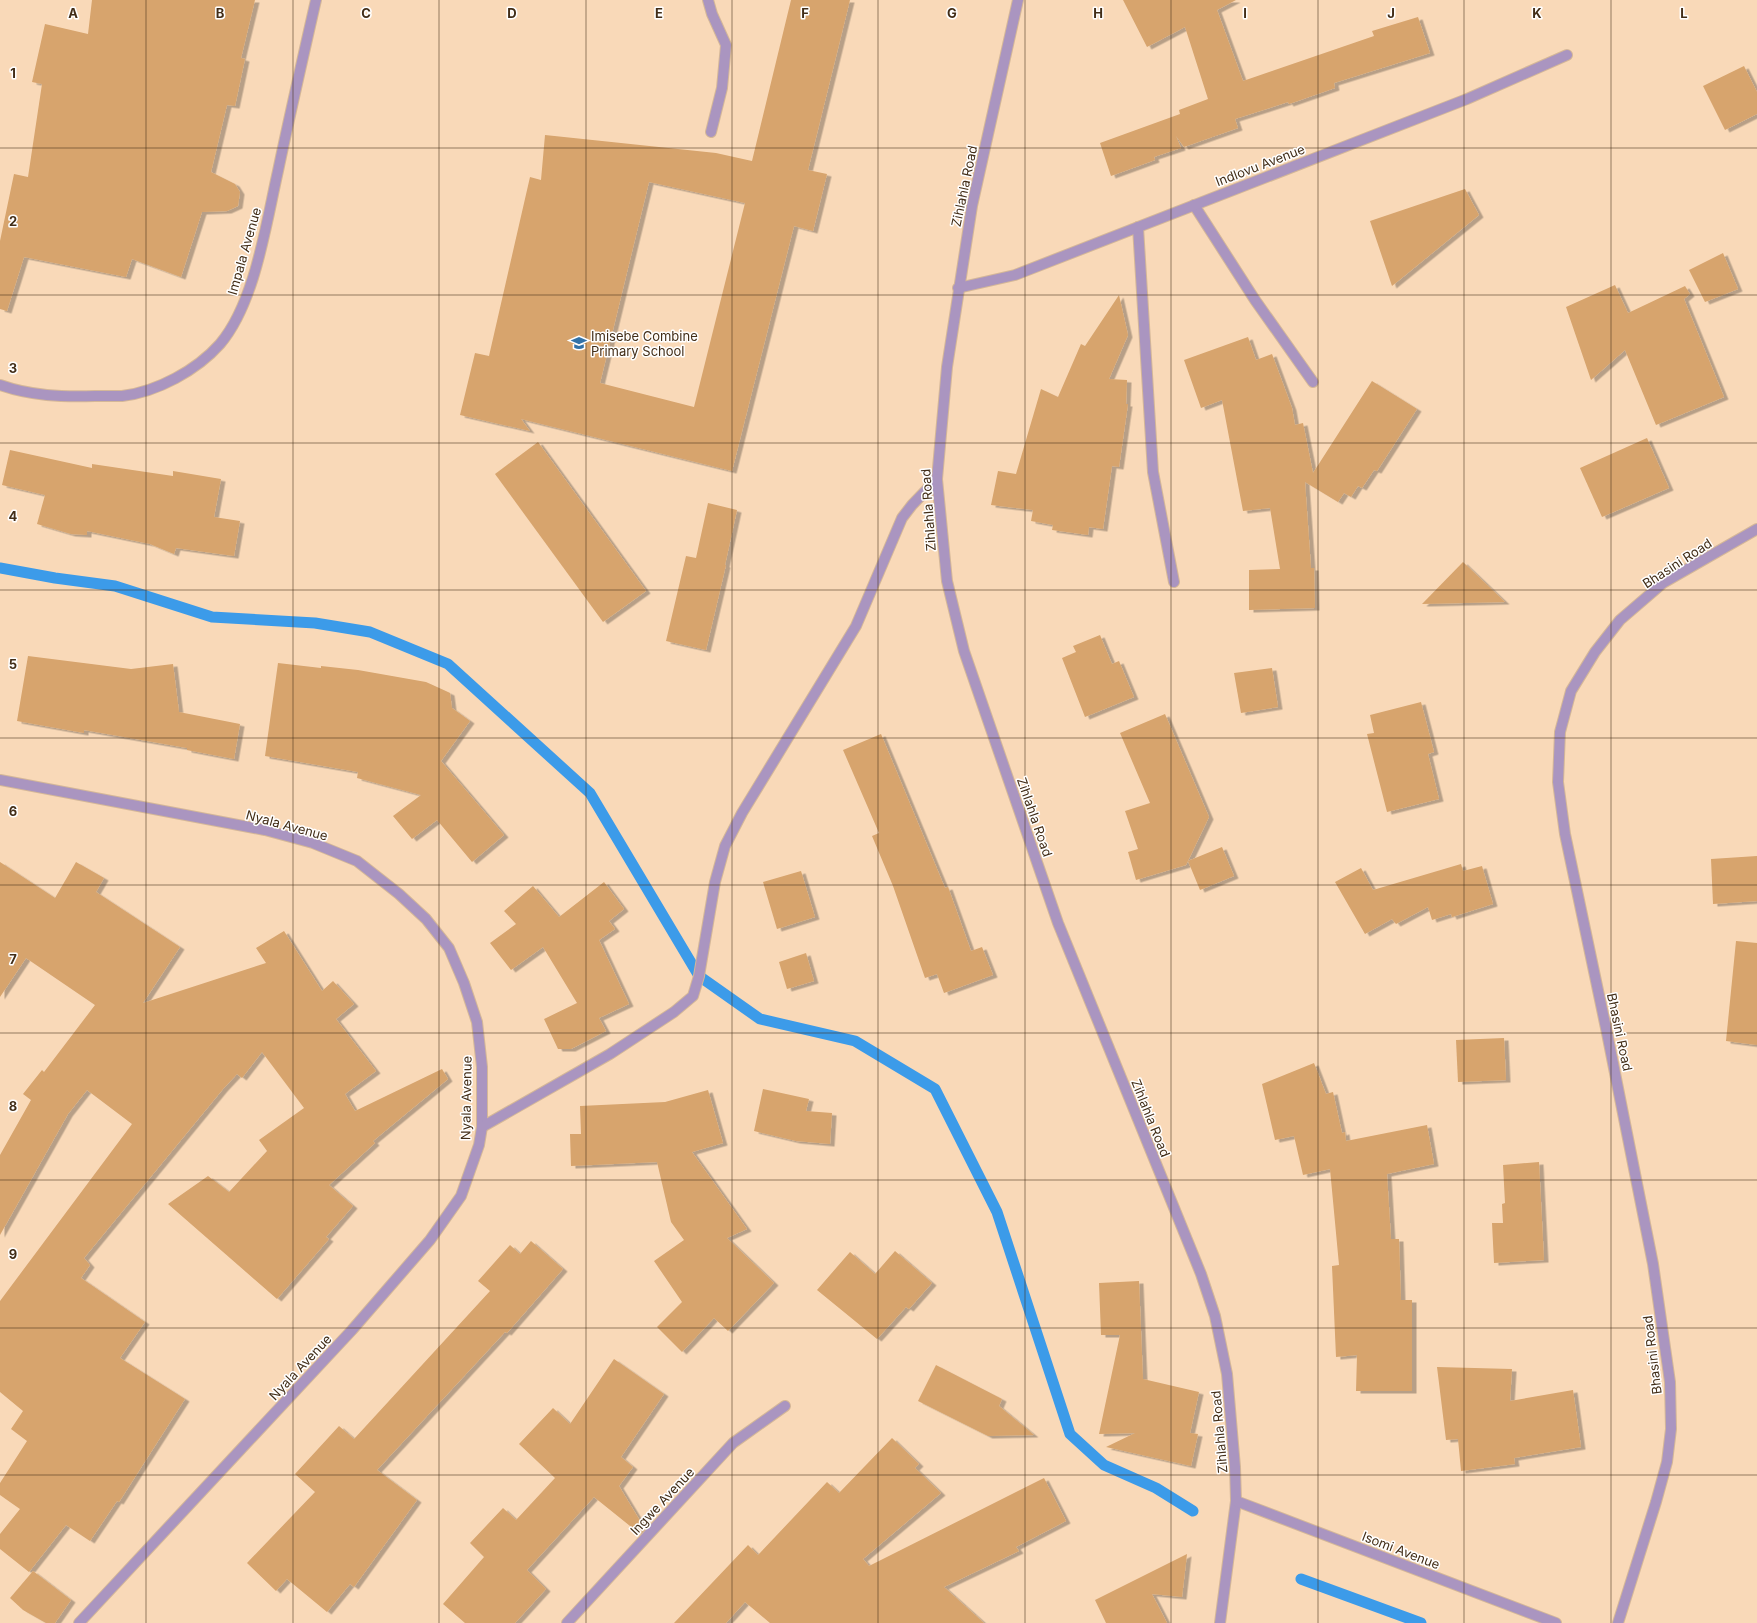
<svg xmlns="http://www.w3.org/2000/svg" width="1757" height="1623" font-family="Inter,sans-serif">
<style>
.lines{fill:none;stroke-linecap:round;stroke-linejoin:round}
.stream{stroke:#3c9be9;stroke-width:11}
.building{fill:#d7a46d;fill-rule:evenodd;filter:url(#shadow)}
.service-casing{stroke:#d4b798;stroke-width:12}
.minor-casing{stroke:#d4b798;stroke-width:12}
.service{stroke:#aa95c0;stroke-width:10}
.minor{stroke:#aa95c0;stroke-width:10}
.grid{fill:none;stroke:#422d17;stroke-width:1;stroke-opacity:0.55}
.labels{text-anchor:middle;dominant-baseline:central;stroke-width:3;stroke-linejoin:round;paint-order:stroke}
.street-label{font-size:13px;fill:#422d17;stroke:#fff}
.poi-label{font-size:13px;fill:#422d17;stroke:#fff;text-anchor:start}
.grid-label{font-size:13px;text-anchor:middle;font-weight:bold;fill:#422d17;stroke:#fff;stroke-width:3;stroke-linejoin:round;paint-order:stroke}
</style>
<defs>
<filter id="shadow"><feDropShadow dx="4.5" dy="2.5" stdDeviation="0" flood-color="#0004"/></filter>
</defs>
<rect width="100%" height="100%" fill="#f9d9b8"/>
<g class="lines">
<!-- stream -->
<g class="stream">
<path d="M 0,568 L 55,578 L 115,586 L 212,617 L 315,623 L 370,632 L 448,664 L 590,793 L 699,976 L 760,1019 L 855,1041 L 935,1089 L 997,1212 L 1070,1434 L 1104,1465 L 1156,1488 L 1193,1511"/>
<path d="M 1301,1579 L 1421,1623"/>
</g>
</g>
<!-- building -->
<g class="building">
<path d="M 92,0 L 255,0 L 241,58 L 245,59 L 235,106 L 227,105 L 211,172 L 235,184 L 240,192 L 238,206 L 227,211 L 202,212 L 181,277 L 132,259 L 126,277 L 24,257 L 7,311 L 0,309 L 0,241 L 14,174 L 28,177 L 42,84 L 32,82 L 45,24 L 88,34 Z"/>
<path d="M 791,0 L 850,0 L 808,170 L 827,174 L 813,231 L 794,226 L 732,471 L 521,419 L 530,431 L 460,415 L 475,353 L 489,356 L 530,177 L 541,180 L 545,135 L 716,153 L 752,161 ZM 649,182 L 745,203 L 694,407 L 600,383 Z"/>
<path d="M 1123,0 L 1236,0 L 1217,10 L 1243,81 L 1374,36 L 1372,31 L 1418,17 L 1430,53 L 1334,83 L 1335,88 L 1289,104 L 1288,102 L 1235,119 L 1238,128 L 1184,147 L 1176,136 L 1181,148 L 1154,157 L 1155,160 L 1111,176 L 1100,143 L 1180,114 L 1179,110 L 1208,99 L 1185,27 L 1147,47 Z"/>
<path d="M 1744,66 L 1757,92 L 1757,114 L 1725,130 L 1703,86 Z"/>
<path d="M 1465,189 L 1479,215 L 1392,286 L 1370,221 Z"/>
<path d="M 1723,253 L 1738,289 L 1705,302 L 1689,270 Z"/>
<path d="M 1615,285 L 1628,313 L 1685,286 L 1690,294 L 1684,299 L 1724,397 L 1656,425 L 1625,350 L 1591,380 L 1566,307 Z"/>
<path d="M 1119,295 L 1128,335 L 1109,379 L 1127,380 L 1126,404 L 1128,404 L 1119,467 L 1112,466 L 1103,529 L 1089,527 L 1088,535 L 1052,530 L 1053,525 L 1031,521 L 1033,510 L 991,505 L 998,471 L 1016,474 L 1041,389 L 1058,397 L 1081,344 L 1085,346 Z"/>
<path d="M 1248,337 L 1256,360 L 1272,354 L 1292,408 L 1295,425 L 1303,423 L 1313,473 L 1372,381 L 1417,409 L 1377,471 L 1374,470 L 1362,488 L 1358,486 L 1351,497 L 1344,493 L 1338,502 L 1305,482 L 1311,568 L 1314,568 L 1315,608 L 1249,610 L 1249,570 L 1280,569 L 1270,508 L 1243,511 L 1222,400 L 1201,408 L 1184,360 Z"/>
<path d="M 1647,438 L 1669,488 L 1602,517 L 1580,468 Z"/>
<path d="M 538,442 L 646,591 L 603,622 L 495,474 Z"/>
<path d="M 10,450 L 92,468 L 92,464 L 173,476 L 173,471 L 221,479 L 214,517 L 240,521 L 234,556 L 176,548 L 174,554 L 150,544 L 87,531 L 87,535 L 71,534 L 37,524 L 45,495 L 2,485 Z"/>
<path d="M 708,503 L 737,510 L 725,565 L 726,565 L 706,650 L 666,641 L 686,556 L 696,558 Z"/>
<path d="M 1463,562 L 1505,602 L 1422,604 Z"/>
<path d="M 1100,635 L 1112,664 L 1119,661 L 1134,697 L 1085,717 L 1062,658 L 1076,652 L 1073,646 Z"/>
<path d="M 28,656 L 131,669 L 173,664 L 179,712 L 240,724 L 234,759 L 187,750 L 187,748 L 84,730 L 84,733 L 17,721 Z"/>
<path d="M 278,663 L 321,668 L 321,666 L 358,670 L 426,682 L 450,693 L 452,708 L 470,721 L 441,761 L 504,835 L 472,862 L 437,820 L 412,839 L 393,816 L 421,795 L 357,778 L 358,772 L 265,756 Z"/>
<path d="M 1272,668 L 1278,707 L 1241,713 L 1234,673 Z"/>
<path d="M 1421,702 L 1434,752 L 1428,754 L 1439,799 L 1387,812 L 1367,734 L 1374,733 L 1370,715 Z"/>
<path d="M 1165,714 L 1209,817 L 1186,865 L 1136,880 L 1128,852 L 1138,849 L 1125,811 L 1150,803 L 1120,733 Z"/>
<path d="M 881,734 L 945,888 L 948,887 L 971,951 L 982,947 L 993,975 L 944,993 L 937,974 L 925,978 L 893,886 L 872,836 L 879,833 L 843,750 Z"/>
<path d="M 1222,847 L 1234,876 L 1200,890 L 1188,861 Z"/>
<path d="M 1757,856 L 1757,901 L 1713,904 L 1711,859 Z"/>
<path d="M 0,862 L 55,898 L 76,862 L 104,878 L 96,892 L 180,947 L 143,1003 L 266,963 L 256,948 L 284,931 L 322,991 L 333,981 L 354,1004 L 336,1019 L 376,1071 L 345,1094 L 355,1111 L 442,1069 L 448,1079 L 373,1141 L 375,1143 L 329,1185 L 353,1206 L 326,1237 L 329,1239 L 277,1299 L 168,1204 L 208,1176 L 229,1192 L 267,1151 L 259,1140 L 304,1108 L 262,1052 L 242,1078 L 237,1074 L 223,1089 L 84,1258 L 90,1265 L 81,1278 L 145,1322 L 120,1358 L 185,1399 L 119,1502 L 117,1501 L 90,1541 L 66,1525 L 29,1572 L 0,1549 L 0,1534 L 20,1509 L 0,1495 L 0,1483 L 27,1441 L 11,1429 L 23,1411 L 0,1392 L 0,1301 L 132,1124 L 87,1090 L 68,1114 L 0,1235 L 0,1155 L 31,1100 L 23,1094 L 42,1070 L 44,1072 L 95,1005 L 26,958 L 0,997 Z"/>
<path d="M 1461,864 L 1463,871 L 1482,866 L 1493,904 L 1452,917 L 1451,914 L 1432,920 L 1428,907 L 1396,924 L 1392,919 L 1365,934 L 1335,882 L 1361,868 L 1373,890 Z"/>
<path d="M 801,871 L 815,917 L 777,929 L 763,882 Z"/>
<path d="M 604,882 L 624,909 L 609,921 L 615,929 L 599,940 L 629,1004 L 599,1018 L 606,1031 L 571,1049 L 558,1049 L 544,1019 L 577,1003 L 543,947 L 511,970 L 490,943 L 516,924 L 504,911 L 533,886 L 559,917 Z"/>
<path d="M 1736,941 L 1757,943 L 1757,1045 L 1726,1041 Z"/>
<path d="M 806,953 L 814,981 L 787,989 L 779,962 Z"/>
<path d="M 1504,1038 L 1506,1080 L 1458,1082 L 1456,1040 Z"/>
<path d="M 1314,1063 L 1326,1094 L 1333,1092 L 1342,1133 L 1345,1132 L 1346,1141 L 1427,1125 L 1434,1164 L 1387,1174 L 1391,1239 L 1399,1239 L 1401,1300 L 1412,1300 L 1412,1391 L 1356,1391 L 1357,1355 L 1336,1357 L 1332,1266 L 1339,1265 L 1330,1169 L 1303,1175 L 1294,1136 L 1275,1140 L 1262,1084 Z"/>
<path d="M 763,1089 L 809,1099 L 806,1111 L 832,1113 L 830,1144 L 796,1141 L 754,1131 Z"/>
<path d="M 708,1090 L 723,1143 L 692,1152 L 747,1229 L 727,1238 L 774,1283 L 728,1331 L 714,1318 L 682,1352 L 657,1327 L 682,1302 L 654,1261 L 684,1240 L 671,1222 L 657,1162 L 571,1166 L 570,1134 L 581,1134 L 580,1106 L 665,1102 Z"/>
<path d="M 1539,1162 L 1544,1260 L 1494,1263 L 1492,1223 L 1503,1223 L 1502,1204 L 1505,1203 L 1503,1165 Z"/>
<path d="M 531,1241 L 563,1269 L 507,1333 L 505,1332 L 377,1470 L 417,1500 L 354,1587 L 350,1584 L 327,1612 L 287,1579 L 276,1591 L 247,1563 L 315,1492 L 295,1474 L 339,1426 L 354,1439 L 490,1291 L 478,1281 L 510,1245 L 520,1254 Z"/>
<path d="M 895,1251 L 932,1283 L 909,1309 L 906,1307 L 877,1339 L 817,1290 L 850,1252 L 875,1274 Z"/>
<path d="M 1139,1281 L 1143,1379 L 1199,1392 L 1190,1433 L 1198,1434 L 1191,1466 L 1106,1447 L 1135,1433 L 1099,1434 L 1120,1335 L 1101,1335 L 1099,1283 Z"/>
<path d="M 614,1359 L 664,1394 L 621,1457 L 633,1467 L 619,1486 L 645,1529 L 640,1534 L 594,1497 L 527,1570 L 546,1589 L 515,1623 L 465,1623 L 443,1604 L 484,1557 L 470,1543 L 503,1508 L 516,1520 L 555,1478 L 519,1444 L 553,1408 L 570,1424 Z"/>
<path d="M 936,1365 L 1002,1399 L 999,1406 L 1034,1435 L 988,1436 L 918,1401 Z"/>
<path d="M 1437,1367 L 1512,1369 L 1510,1401 L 1573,1390 L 1581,1447 L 1514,1458 L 1515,1464 L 1461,1471 L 1458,1439 L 1446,1440 Z"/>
<path d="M 892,1438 L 919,1464 L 915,1468 L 941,1493 L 863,1559 L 869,1566 L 1044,1478 L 1066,1521 L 1016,1547 L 1019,1551 L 944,1587 L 984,1623 L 770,1623 L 745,1602 L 726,1623 L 674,1623 L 748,1545 L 758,1555 L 827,1482 L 839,1493 Z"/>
<path d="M 1187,1554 L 1182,1597 L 1152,1594 L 1167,1623 L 1106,1623 L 1095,1600 Z"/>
<path d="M 33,1571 L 71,1600 L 55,1623 L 46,1623 L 23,1610 L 10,1598 Z"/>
</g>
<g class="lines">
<!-- service casing -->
<g class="service-casing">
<g id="service">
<path d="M 708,0 L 712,14 L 726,45 L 722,88 L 711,132"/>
<path d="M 1194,205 L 1255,300 L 1313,382"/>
<path d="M 1138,227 L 1153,472 L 1174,582"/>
</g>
</g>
<!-- minor casing -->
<g class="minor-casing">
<g id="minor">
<path d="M 1018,0 L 972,206 L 947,367 L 937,479 L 947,581 L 964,651 L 1058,923 L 1201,1274 L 1215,1316 L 1227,1374 L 1235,1467 L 1236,1501 L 1220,1623"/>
<path d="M 958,288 L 1015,275 L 1467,99 L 1567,55"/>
<path d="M 0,385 C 31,396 62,397 95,396 C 104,396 113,396 122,396 C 157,392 197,370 220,344 C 255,303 266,224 278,171 C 290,114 303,57 316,0"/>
<path d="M 0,780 L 265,830 L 313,843 L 357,861 L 399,894 L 426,919 L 449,948 L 464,983 L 477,1022 L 482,1067 L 482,1127 L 479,1145 L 461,1196 L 430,1240 L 352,1330 L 79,1623"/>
<path d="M 482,1127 L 610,1054 L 674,1012 L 693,996 L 699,976 L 715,882 L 725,846 L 742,813 L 856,626 L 902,518 L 912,505 L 937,479"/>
<path d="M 1236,1501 L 1556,1623"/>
<path d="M 567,1623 L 733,1443 L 785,1406"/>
<path d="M 1618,1623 L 1656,1502 L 1667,1462 L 1671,1429 L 1670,1382 L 1653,1264 L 1607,1033 L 1565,834 L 1558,782 L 1560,732 L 1571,691 L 1595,652 L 1620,620 L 1663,583 L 1757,529"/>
</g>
</g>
<!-- service -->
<use href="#service" class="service"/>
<!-- minor -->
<use href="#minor" class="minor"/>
</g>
<!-- grid -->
<path class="grid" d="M 146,0 L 146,1623M 293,0 L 293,1623M 439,0 L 439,1623M 586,0 L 586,1623M 732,0 L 732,1623M 878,0 L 878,1623M 1025,0 L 1025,1623M 1171,0 L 1171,1623M 1318,0 L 1318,1623M 1464,0 L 1464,1623M 1611,0 L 1611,1623M 0,148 L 1757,148M 0,295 L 1757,295M 0,443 L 1757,443M 0,590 L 1757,590M 0,738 L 1757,738M 0,885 L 1757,885M 0,1033 L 1757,1033M 0,1180 L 1757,1180M 0,1328 L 1757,1328M 0,1475 L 1757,1475"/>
<!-- icons -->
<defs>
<g id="school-bare" transform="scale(1.2)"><path d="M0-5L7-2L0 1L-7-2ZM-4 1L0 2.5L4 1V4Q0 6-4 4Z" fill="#3272a8" stroke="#fff" stroke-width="2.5" paint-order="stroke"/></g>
</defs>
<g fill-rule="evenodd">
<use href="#school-bare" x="579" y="343"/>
</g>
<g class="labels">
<!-- street labels -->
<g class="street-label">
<text transform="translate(1260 165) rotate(-21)">Indlovu Avenue</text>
<text transform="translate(964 186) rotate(-78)">Zihlahla Road</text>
<text transform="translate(244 251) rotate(-74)">Impala Avenue</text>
<text transform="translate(928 510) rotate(-94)">Zihlahla Road</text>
<text transform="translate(1677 563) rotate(-33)">Bhasini Road</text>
<text transform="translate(1035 817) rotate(71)">Zihlahla Road</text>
<text transform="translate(287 825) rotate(15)">Nyala Avenue</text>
<text transform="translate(1620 1032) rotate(78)">Bhasini Road</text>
<text transform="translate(466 1098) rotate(-89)">Nyala Avenue</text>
<text transform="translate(1151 1118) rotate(68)">Zihlahla Road</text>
<text transform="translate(1652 1355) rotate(-97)">Bhasini Road</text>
<text transform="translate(300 1367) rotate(-47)">Nyala Avenue</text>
<text transform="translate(1219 1432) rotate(-95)">Zihlahla Road</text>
<text transform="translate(662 1501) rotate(-47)">Ingwe Avenue</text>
<text transform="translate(1401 1550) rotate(21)">Isomi Avenue</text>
</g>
<!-- poi labels -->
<g class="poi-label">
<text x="591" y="336">Imisebe Combine<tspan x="591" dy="15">Primary School</tspan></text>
</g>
</g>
<g class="grid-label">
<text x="73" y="18">A</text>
<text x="220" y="18">B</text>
<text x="366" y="18">C</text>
<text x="512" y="18">D</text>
<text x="659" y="18">E</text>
<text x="805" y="18">F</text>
<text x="952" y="18">G</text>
<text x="1098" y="18">H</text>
<text x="1245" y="18">I</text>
<text x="1391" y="18">J</text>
<text x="1537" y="18">K</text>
<text x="1684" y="18">L</text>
<text x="13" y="78">1</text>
<text x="13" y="226">2</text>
<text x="13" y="373">3</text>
<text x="13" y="521">4</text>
<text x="13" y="669">5</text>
<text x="13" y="816">6</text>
<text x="13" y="964">7</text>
<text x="13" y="1111">8</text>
<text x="13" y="1259">9</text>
</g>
</svg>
